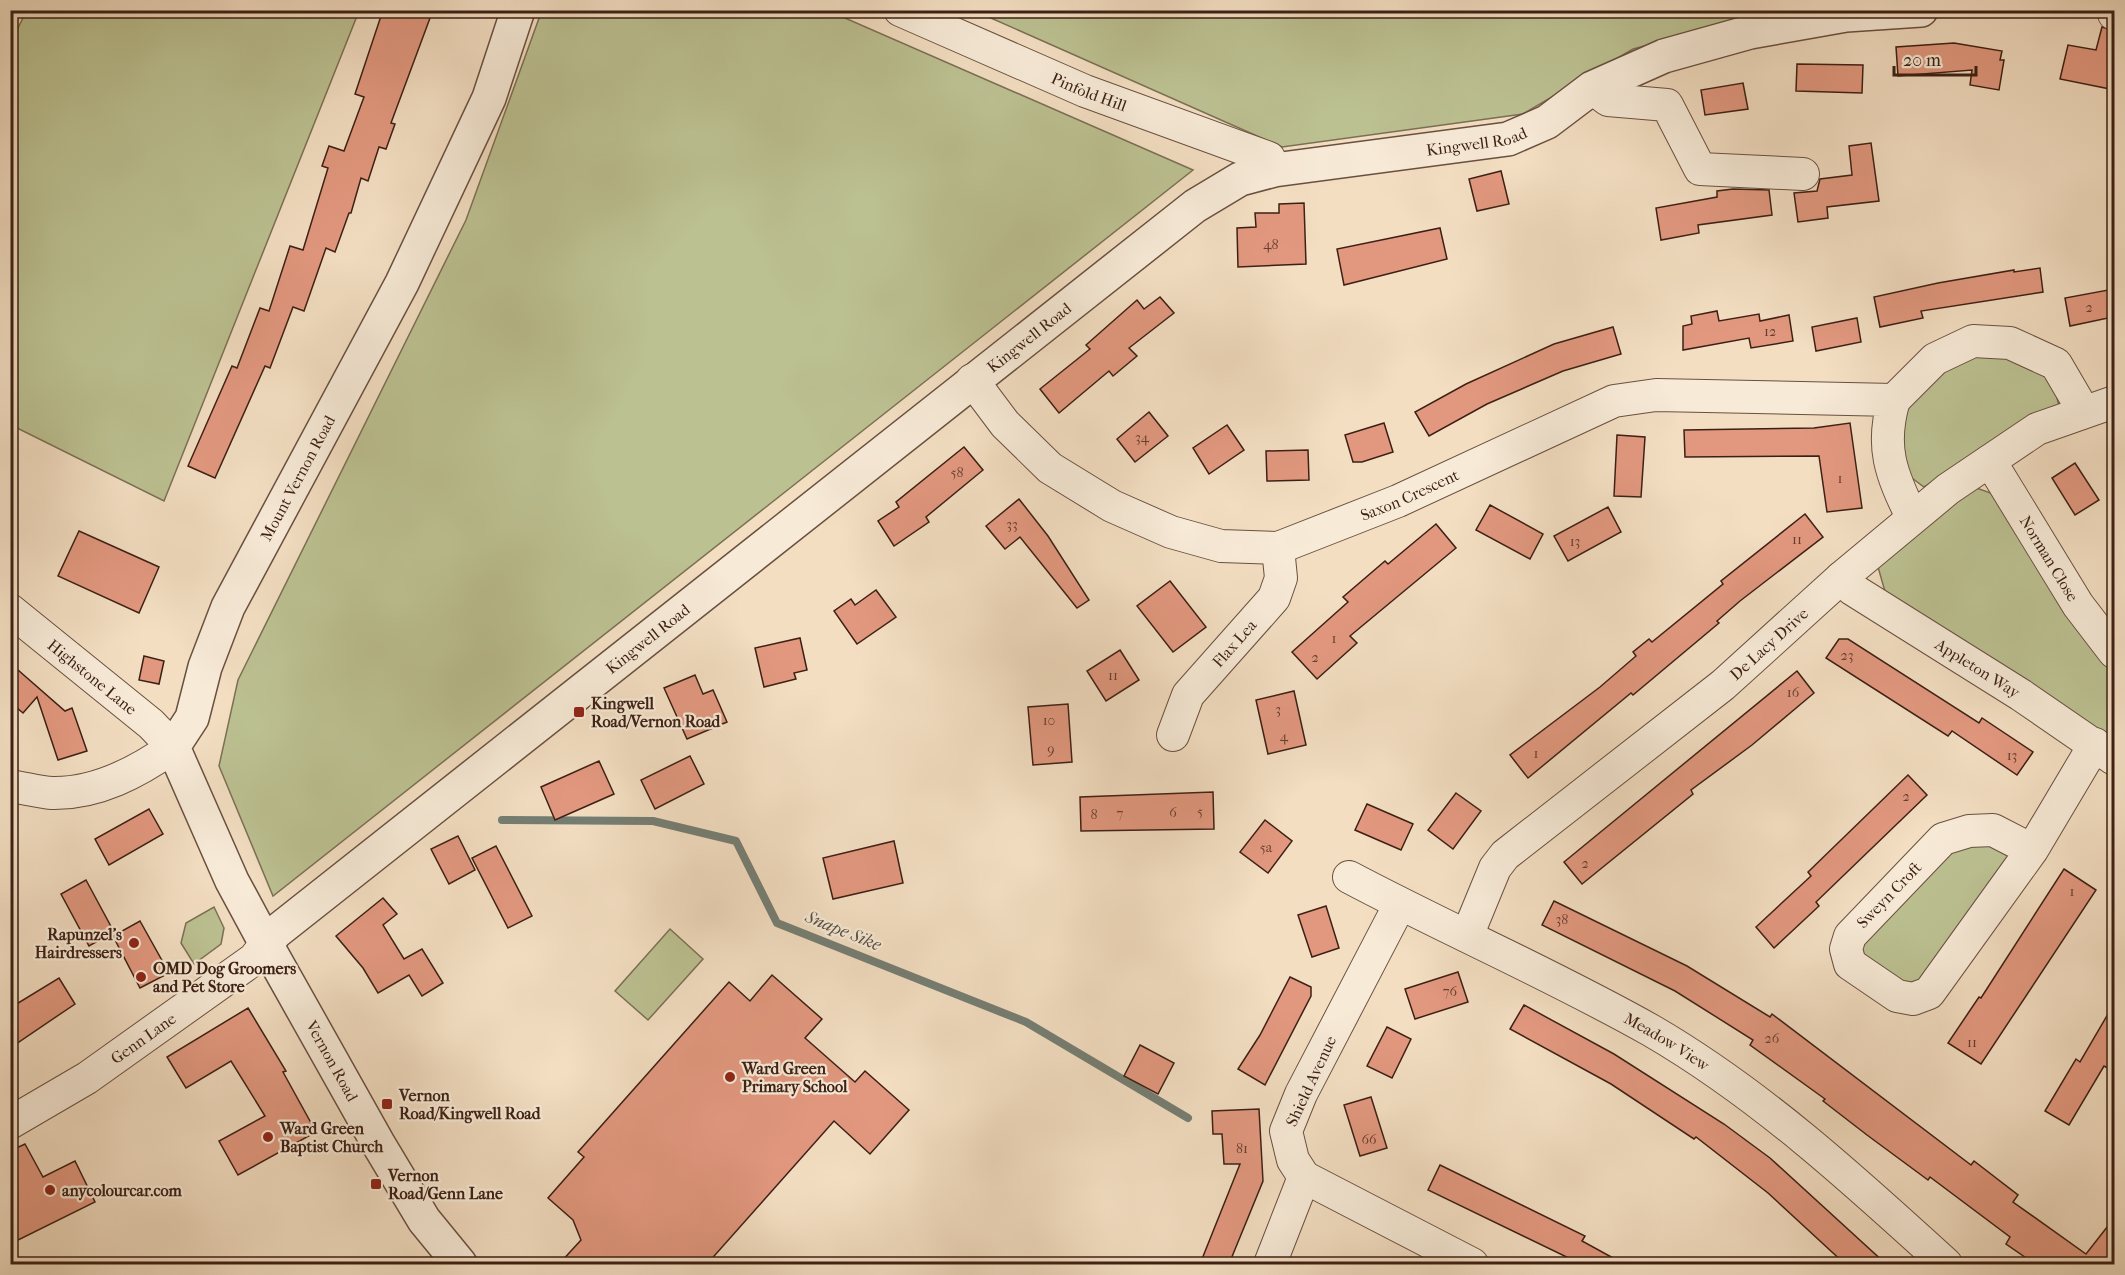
<svg xmlns="http://www.w3.org/2000/svg" width="2125" height="1275" font-family="'IM FELL French Canon',serif">
<style>
.green{fill:#bcc192;stroke:#7c7054;stroke-width:1.5}
.lines{fill:none;stroke-linecap:round;stroke-linejoin:round}
.stream{stroke:#757e73;stroke-width:8}
.building{fill:#e2987f;stroke:#3d2015;stroke-width:1.5}
.minor-casing{stroke:#6a5040;stroke-width:34}
.tertiary-casing{stroke:#6a5040;stroke-width:36}
.minor{stroke:#f7ead7;stroke-width:32}
.tertiary{stroke:#f7ead7;stroke-width:33}
.poi-dot{fill:#8f2418;stroke:#f7ead7;stroke-width:2}
.labels{text-anchor:middle;dominant-baseline:central;stroke-width:4.5;stroke-linejoin:round;paint-order:stroke}
.number-label{font-size:14px;fill:#663e30}
.street-label{font-size:16px;fill:#3d2015;stroke:#f7ead7}
.poi-label{font-size:16px;font-weight:bold;fill:#3d2015;stroke:#f7ead7;text-anchor:start}
.water-label{font-size:18px;font-style:italic;fill:#594f44;stroke:#f7ead7}
</style>
<rect width="100%" height="100%" fill="#f3dec2"/>
<filter id="stains"><feTurbulence type="fractalNoise" baseFrequency=".00333" numOctaves="4"/><feColorMatrix values="0 0 0 0 .2 0 0 0 0 .09 0 0 0 0 .02 0 0 0 .5 -.17"/></filter>
<radialGradient id="worn" r=".72"><stop offset=".6" stop-color="#630" stop-opacity="0"/><stop offset="1" stop-color="#630" stop-opacity=".3"/></radialGradient>
<!-- green -->
<g class="green">
<path d="M 27,10 L 359,11 L 164,501 L 11,425 L 10,44 Z"/>
<path d="M 542,10 L 829,11 L 1193,170 L 273,896 L 219,766 L 238,680 L 466,220 Z"/>
<path d="M 975,11 L 1780,11 L 1633,49 L 1523,114 L 1282,147 Z"/>
<path d="M 2000,350 L 2051,373 L 2059,406 L 1924,487 L 1900,469 L 1902,403 L 1944,362 Z"/>
<path d="M 1968,485 L 2002,497 L 2114,663 L 2114,750 L 1886,595 L 1876,560 Z"/>
<path d="M 1993,830 L 2014,860 L 1929,993 L 1850,964 L 1850,936 L 1943,839 Z"/>
<path d="M 214,907 L 224,928 L 221,944 L 194,964 L 181,943 L 186,923 Z"/>
<path d="M 670,929 L 703,959 L 648,1020 L 615,991 Z"/>
</g>
<g class="lines">
<!-- stream -->
<path class="stream" d="M 502,820 L 653,821 L 736,841 L 777,923 L 1026,1022 L 1188,1118"/>
</g>
<!-- building -->
<g class="building">
<path d="M 383,10 L 433,10 L 391,123 L 395,124 L 386,149 L 379,147 L 368,181 L 361,178 L 351,213 L 349,213 L 335,252 L 326,248 L 304,311 L 293,307 L 270,368 L 265,366 L 215,478 L 188,466 L 232,366 L 237,368 L 260,308 L 269,311 L 290,246 L 303,250 L 328,168 L 322,166 L 329,146 L 344,151 L 364,97 L 355,94 Z"/>
<path d="M 2102,27 L 2115,31 L 2115,90 L 2060,79 L 2068,45 L 2096,50 Z"/>
<path d="M 1954,43 L 2002,51 L 2000,60 L 2004,60 L 1999,90 L 1970,85 L 1972,70 L 1898,76 L 1896,47 Z"/>
<path d="M 1797,64 L 1863,65 L 1862,93 L 1796,91 Z"/>
<path d="M 1743,83 L 1748,109 L 1705,115 L 1701,90 Z"/>
<path d="M 1871,143 L 1879,201 L 1827,207 L 1828,218 L 1798,222 L 1794,193 L 1817,191 L 1820,179 L 1852,175 L 1849,146 Z"/>
<path d="M 1501,171 L 1509,204 L 1477,211 L 1469,179 Z"/>
<path d="M 1733,189 L 1769,190 L 1772,215 L 1698,225 L 1699,233 L 1661,240 L 1656,208 L 1717,197 L 1717,191 Z"/>
<path d="M 1304,203 L 1306,264 L 1238,267 L 1237,228 L 1256,227 L 1255,213 L 1279,213 L 1279,204 Z"/>
<path d="M 1440,228 L 1447,259 L 1344,285 L 1337,249 Z"/>
<path d="M 2040,268 L 2043,292 L 1921,311 L 1923,318 L 1880,327 L 1874,297 L 1938,283 L 2014,270 L 2014,272 Z"/>
<path d="M 2108,290 L 2113,317 L 2070,326 L 2065,298 Z"/>
<path d="M 1160,297 L 1174,313 L 1129,348 L 1137,356 L 1113,376 L 1109,371 L 1059,413 L 1040,389 L 1090,349 L 1086,345 L 1137,300 L 1144,309 Z"/>
<path d="M 1717,311 L 1719,321 L 1759,314 L 1760,321 L 1789,315 L 1793,341 L 1751,348 L 1749,338 L 1683,350 L 1683,326 L 1692,324 L 1691,316 Z"/>
<path d="M 1857,318 L 1861,342 L 1816,351 L 1812,327 Z"/>
<path d="M 1613,327 L 1621,354 L 1563,371 L 1487,404 L 1429,436 L 1415,412 L 1466,384 L 1554,344 Z"/>
<path d="M 1149,412 L 1168,436 L 1135,462 L 1117,439 Z"/>
<path d="M 1384,423 L 1393,452 L 1362,462 L 1353,462 L 1345,435 Z"/>
<path d="M 1850,423 L 1862,508 L 1827,512 L 1819,456 L 1685,457 L 1684,430 L 1814,428 Z"/>
<path d="M 1227,425 L 1244,450 L 1209,474 L 1193,448 Z"/>
<path d="M 1617,435 L 1645,437 L 1641,497 L 1614,496 Z"/>
<path d="M 964,447 L 983,470 L 926,517 L 929,522 L 894,546 L 878,521 L 899,507 L 896,502 Z"/>
<path d="M 1308,450 L 1309,480 L 1267,481 L 1266,451 Z"/>
<path d="M 2075,463 L 2099,500 L 2075,515 L 2052,478 Z"/>
<path d="M 1019,499 L 1048,536 L 1089,600 L 1077,608 L 1020,537 L 1005,549 L 986,526 Z"/>
<path d="M 1490,505 L 1543,534 L 1530,559 L 1476,530 Z"/>
<path d="M 1608,507 L 1621,532 L 1568,561 L 1554,536 Z"/>
<path d="M 1805,514 L 1823,537 L 1740,601 L 1717,621 L 1719,623 L 1633,695 L 1631,693 L 1528,778 L 1510,755 L 1600,687 L 1636,656 L 1633,652 L 1649,639 L 1652,642 L 1723,584 L 1721,581 Z"/>
<path d="M 1436,524 L 1456,548 L 1350,636 L 1357,643 L 1317,679 L 1292,652 L 1348,602 L 1343,597 L 1385,561 L 1388,564 Z"/>
<path d="M 79,531 L 159,567 L 139,613 L 58,576 Z"/>
<path d="M 1170,581 L 1206,627 L 1173,652 L 1137,606 Z"/>
<path d="M 876,590 L 896,617 L 857,644 L 834,611 L 851,599 L 855,605 Z"/>
<path d="M 800,638 L 807,670 L 794,673 L 796,679 L 764,687 L 755,648 Z"/>
<path d="M 1839,639 L 1848,639 L 1979,723 L 1982,718 L 2033,752 L 2017,775 L 1952,731 L 1948,736 L 1826,658 Z"/>
<path d="M 1120,650 L 1139,680 L 1106,701 L 1087,671 Z"/>
<path d="M 144,656 L 164,661 L 159,684 L 139,680 Z"/>
<path d="M 10,663 L 65,711 L 72,708 L 87,751 L 58,760 L 37,697 L 23,713 L 10,702 Z"/>
<path d="M 1797,671 L 1814,693 L 1752,745 L 1691,790 L 1693,794 L 1582,884 L 1564,862 Z"/>
<path d="M 695,675 L 703,694 L 713,690 L 727,722 L 687,739 L 664,688 Z"/>
<path d="M 1294,691 L 1306,745 L 1268,754 L 1256,700 Z"/>
<path d="M 1068,704 L 1072,762 L 1033,765 L 1028,707 Z"/>
<path d="M 690,756 L 704,784 L 655,809 L 641,780 Z"/>
<path d="M 599,761 L 614,794 L 555,820 L 541,787 Z"/>
<path d="M 1908,775 L 1927,795 L 1816,902 L 1819,906 L 1774,948 L 1756,927 L 1811,876 L 1808,872 Z"/>
<path d="M 1213,792 L 1214,829 L 1081,831 L 1080,797 Z"/>
<path d="M 1456,793 L 1481,811 L 1453,849 L 1428,830 Z"/>
<path d="M 1367,804 L 1413,824 L 1401,850 L 1355,830 Z"/>
<path d="M 149,809 L 163,834 L 109,865 L 95,839 Z"/>
<path d="M 1265,820 L 1292,841 L 1268,873 L 1240,852 Z"/>
<path d="M 458,836 L 475,870 L 449,884 L 431,849 Z"/>
<path d="M 894,841 L 903,883 L 833,899 L 823,858 Z"/>
<path d="M 496,846 L 532,916 L 508,928 L 472,858 Z"/>
<path d="M 2064,869 L 2096,890 L 1981,1064 L 1948,1043 L 1979,997 L 1981,998 Z"/>
<path d="M 86,880 L 114,932 L 89,946 L 61,894 Z"/>
<path d="M 383,898 L 397,914 L 383,925 L 404,959 L 422,949 L 443,983 L 422,996 L 409,975 L 378,993 L 363,968 L 336,936 Z"/>
<path d="M 1554,901 L 1687,966 L 1770,1017 L 1772,1014 L 1971,1165 L 1974,1161 L 2018,1195 L 2013,1202 L 2086,1254 L 2115,1217 L 2115,1264 L 2035,1264 L 2006,1244 L 2010,1237 L 1930,1177 L 1928,1180 L 1867,1135 L 1823,1101 L 1825,1099 L 1750,1045 L 1753,1040 L 1675,991 L 1542,925 Z"/>
<path d="M 1326,906 L 1339,948 L 1312,957 L 1298,915 Z"/>
<path d="M 140,921 L 169,973 L 140,988 L 113,936 Z"/>
<path d="M 1458,972 L 1468,1002 L 1415,1019 L 1405,989 Z"/>
<path d="M 772,975 L 822,1019 L 805,1038 L 855,1082 L 865,1071 L 909,1110 L 870,1154 L 834,1121 L 707,1264 L 559,1264 L 581,1240 L 573,1220 L 548,1198 L 584,1157 L 578,1152 L 729,982 L 750,1001 Z"/>
<path d="M 1290,977 L 1311,987 L 1311,996 L 1265,1085 L 1238,1069 L 1260,1035 Z"/>
<path d="M 59,978 L 75,1004 L 10,1048 L 10,1008 Z"/>
<path d="M 2115,1002 L 2115,1072 L 2104,1066 L 2069,1125 L 2045,1111 L 2076,1059 L 2080,1062 Z"/>
<path d="M 1524,1005 L 1614,1054 L 1724,1124 L 1770,1158 L 1886,1264 L 1845,1264 L 1768,1193 L 1696,1137 L 1694,1139 L 1611,1084 L 1510,1029 Z"/>
<path d="M 248,1008 L 286,1071 L 283,1072 L 316,1132 L 238,1175 L 219,1141 L 265,1116 L 231,1061 L 186,1088 L 167,1057 Z"/>
<path d="M 1387,1027 L 1411,1039 L 1392,1078 L 1367,1066 Z"/>
<path d="M 1140,1045 L 1174,1063 L 1158,1094 L 1124,1076 Z"/>
<path d="M 1371,1097 L 1387,1148 L 1360,1156 L 1344,1105 Z"/>
<path d="M 1259,1109 L 1263,1181 L 1229,1264 L 1200,1264 L 1240,1164 L 1224,1164 L 1222,1134 L 1213,1134 L 1212,1111 Z"/>
<path d="M 25,1144 L 43,1177 L 75,1161 L 95,1202 L 10,1244 L 10,1151 Z"/>
<path d="M 1440,1165 L 1585,1236 L 1582,1241 L 1624,1264 L 1581,1264 L 1428,1190 Z"/>
</g>
<g class="lines">
<!-- minor casing -->
<g class="minor-casing">
<g id="minor">
<path id="s1" d="M 900,10 L 1085,91 L 1269,158 L 1274,170"/>
<path d="M 2113,10 L 2114,14"/>
<path d="M 1592,88 L 1608,100 L 1667,105 L 1700,169 L 1803,174"/>
<path id="s2" d="M 972,380 L 1005,424 L 1050,468 L 1112,506 L 1171,532 L 1221,546 L 1278,548 L 1398,501 L 1614,401 L 1656,395 L 1894,400 C 1880,447 1891,474 1912,517"/>
<path d="M 1894,400 L 1935,359 L 1973,341 L 2010,343 L 2056,364 L 2077,400 L 2081,413"/>
<path id="s3" d="M 1990,461 L 2078,605 L 2114,652"/>
<path id="s4" d="M 1841,578 L 1852,589 L 2021,695 L 2114,759"/>
<path id="s5" d="M 10,610 L 151,724 L 173,747 C 138,772 97,794 52,793 C 39,792 24,788 10,786"/>
<path id="s6" d="M 1173,735 L 1188,695 L 1274,598 L 1281,578 L 1278,548"/>
<path d="M 2032,850 L 1993,830 L 1969,831 L 1943,839 L 1850,936 L 1846,949 L 1850,964 L 1897,996 L 1913,999 L 1929,993 L 2032,850 L 2095,744"/>
<path id="s7" d="M 1349,877 C 1449,930 1553,975 1652,1031 C 1760,1094 1854,1180 1946,1264"/>
<path d="M 1400,904 L 1301,1094 L 1286,1131 L 1293,1160 L 1304,1177 L 1472,1264"/>
<path id="s8" d="M 1467,936 L 1495,868 L 1505,855 L 1723,685 L 1841,578 L 1948,489 L 2037,429 L 2114,402"/>
<path id="s9" d="M 10,1123 L 87,1078 L 254,959 L 266,944"/>
<path d="M 1270,1264 L 1304,1177"/>
</g>
</g>
<!-- tertiary casing -->
<g class="tertiary-casing">
<g id="tertiary">
<path id="s10" d="M 266,944 L 276,932 L 1195,206 L 1240,179 L 1274,170 L 1508,139 L 1547,122 L 1592,88 L 1664,56 L 1750,32 L 1846,15 L 1921,10"/>
<path id="s11" d="M 460,1264 L 424,1220 L 379,1145 L 266,944 L 232,881 L 173,747 L 192,718 L 205,667 L 228,607 L 402,283 L 489,98 L 518,10"/>
</g>
</g>
<!-- minor -->
<use href="#minor" class="minor"/>
<!-- tertiary -->
<use href="#tertiary" class="tertiary"/>
</g>
<!-- markers -->
<g class="poi-dot">
<rect x="573" y="706" width="12" height="12" rx="3"/>
<circle cx="134" cy="943" r="6"/>
<circle cx="141" cy="977" r="6"/>
<circle cx="730" cy="1077" r="6"/>
<rect x="381" y="1098" width="12" height="12" rx="3"/>
<circle cx="268" cy="1137" r="6"/>
<rect x="370" y="1178" width="12" height="12" rx="3"/>
<circle cx="50" cy="1190" r="6"/>
</g>
<g class="labels">
<!-- number labels -->
<g class="number-label">
<text x="1271" y="244">48</text>
<text x="2089" y="307">2</text>
<text x="1770" y="331">12</text>
<text x="1142" y="437">34</text>
<text x="957" y="472">58</text>
<text x="1840" y="478">1</text>
<text x="1012" y="524">33</text>
<text x="1797" y="539">11</text>
<text x="1575" y="541">13</text>
<text x="1334" y="638">1</text>
<text x="1847" y="655">23</text>
<text x="1315" y="657">2</text>
<text x="1113" y="675">11</text>
<text x="1793" y="692">16</text>
<text x="1278" y="709">3</text>
<text x="1049" y="720">10</text>
<text x="1284" y="736">4</text>
<text x="1051" y="749">9</text>
<text x="1536" y="753">1</text>
<text x="2012" y="755">13</text>
<text x="1906" y="796">2</text>
<text x="1200" y="811">5</text>
<text x="1173" y="812">6</text>
<text x="1120" y="813">7</text>
<text x="1094" y="814">8</text>
<text x="1266" y="847">5a</text>
<text x="1585" y="863">2</text>
<text x="2072" y="891">1</text>
<text x="1562" y="919">38</text>
<text x="1450" y="991">76</text>
<text x="1772" y="1038">26</text>
<text x="1972" y="1042">11</text>
<text x="1369" y="1139">66</text>
<text x="1242" y="1148">81</text>
</g>
<!-- street labels -->
<g class="street-label">
<text stroke="none"><textPath href="#s1" startOffset="206">Pinfold Hill</textPath></text>
<text stroke="none"><textPath href="#s10" startOffset="1479">Kingwell Road</textPath></text>
<text stroke="none"><textPath href="#s10" startOffset="975">Kingwell Road</textPath></text>
<text stroke="none"><textPath href="#s11" startOffset="891">Mount Vernon Road</textPath></text>
<text stroke="none"><textPath href="#s2" startOffset="506">Saxon Crescent</textPath></text>
<text stroke="none"><textPath href="#s3" startOffset="114">Norman Close</textPath></text>
<text stroke="none"><textPath href="#s10" startOffset="489">Kingwell Road</textPath></text>
<text stroke="none"><textPath href="#s6" startOffset="112">Flax Lea</textPath></text>
<text stroke="none"><textPath href="#s8" startOffset="428">De Lacy Drive</textPath></text>
<text stroke="none"><textPath href="#s4" startOffset="164">Appleton Way</textPath></text>
<text stroke="none"><textPath href="#s5" startOffset="106">Highstone Lane</textPath></text>
<text transform="translate(1889 895) rotate(-46)">Sweyn Croft</text>
<text stroke="none"><textPath href="#s9" startOffset="158">Genn Lane</textPath></text>
<text stroke="none"><textPath href="#s7" startOffset="358">Meadow View</textPath></text>
<text transform="translate(332 1061) rotate(61)">Vernon Road</text>
<text transform="translate(1311 1081) rotate(-65)">Shield Avenue</text>
</g>
<!-- poi labels -->
<g class="poi-label">
<text x="591" y="703">Kingwell<tspan x="591" dy="18">Road/Vernon Road</tspan></text>
<text x="122" y="934" text-anchor="end">Rapunzel's<tspan x="122" dy="18">Hairdressers</tspan></text>
<text x="153" y="968">OMD Dog Groomers<tspan x="153" dy="18">and Pet Store</tspan></text>
<text x="742" y="1068">Ward Green<tspan x="742" dy="18">Primary School</tspan></text>
<text x="399" y="1095">Vernon<tspan x="399" dy="18">Road/Kingwell Road</tspan></text>
<text x="280" y="1128">Ward Green<tspan x="280" dy="18">Baptist Church</tspan></text>
<text x="388" y="1175">Vernon<tspan x="388" dy="18">Road/Genn Lane</tspan></text>
<text x="62" y="1190">anycolourcar.com</text>
</g>
<!-- water labels -->
<g class="water-label">
<text transform="translate(843 931) rotate(22)">Snape Sike</text>
</g>
</g>
<!-- margin -->
<rect width="2125" height="1275" fill="none" stroke="#f3dec2" stroke-width="36"/>
<rect x="12" y="12" width="2101" height="1251" fill="none" stroke="#3d2015" stroke-width="3"/>
<rect x="18" y="18" width="2089" height="1239" fill="none" stroke="#3d2015" stroke-width="1.5"/>
<!-- scale -->
<path d="M1894 66v9h82v-9" fill="none" stroke="#3d2015" stroke-width="3"/>
<text x="1903" y="66" font-size="18" fill="#3d2015" stroke="#f7ead7" stroke-width="4.5" paint-order="stroke">20 m</text>
<rect width="100%" height="100%" filter="url(#stains)"/>
<rect width="100%" height="100%" fill="url(#worn)"/>
</svg>
